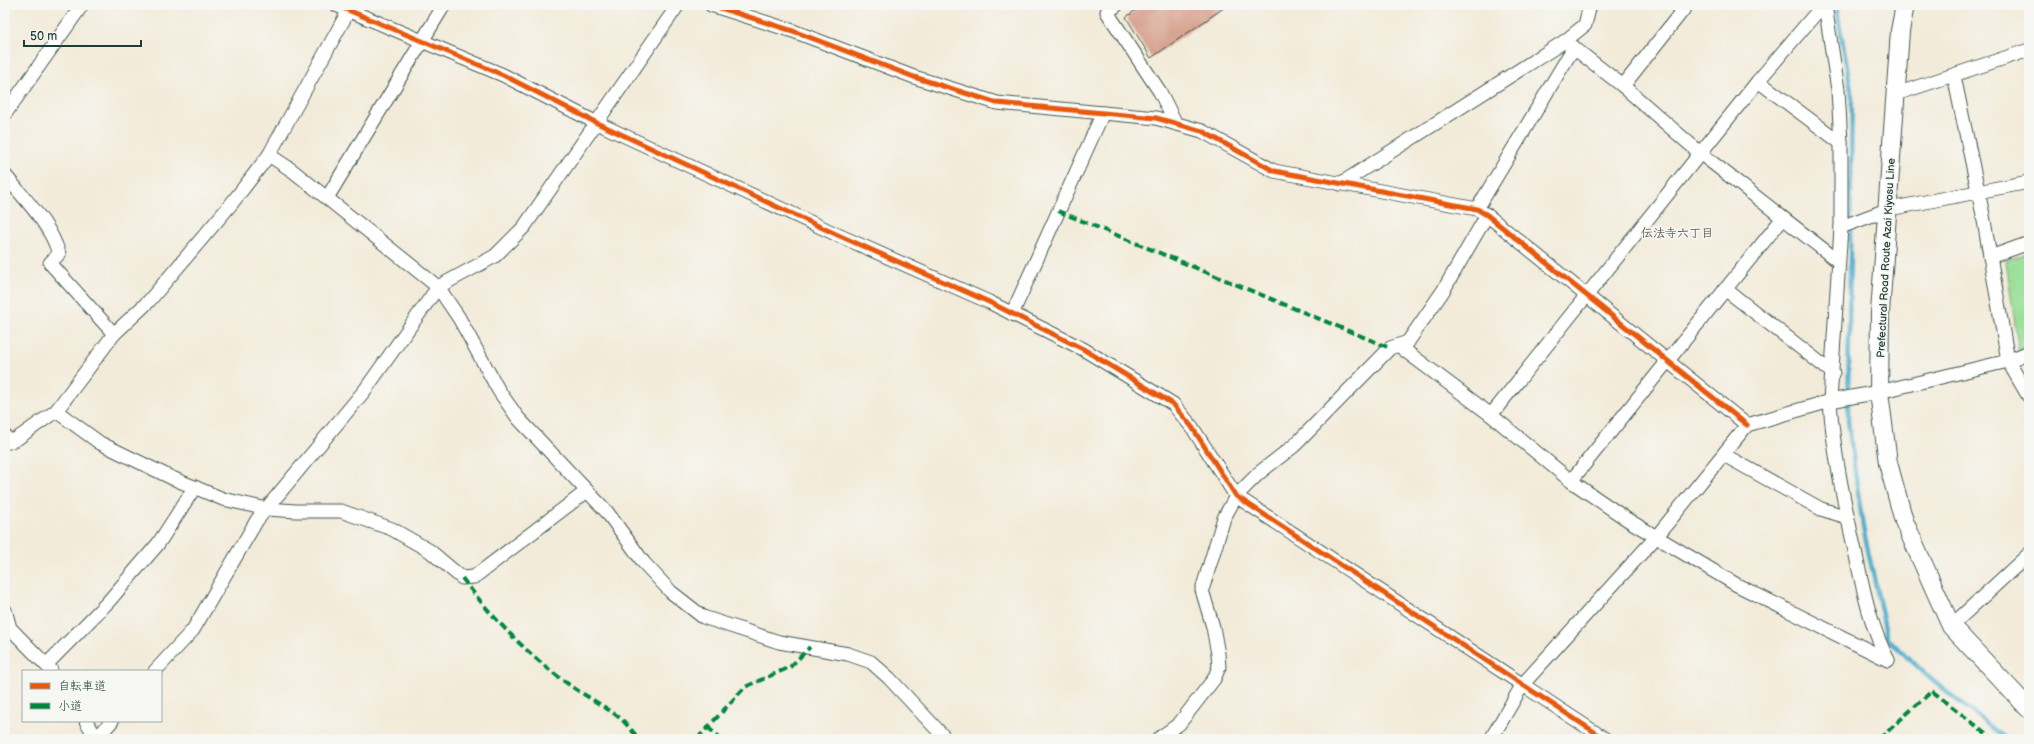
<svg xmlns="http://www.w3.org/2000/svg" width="2034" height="744" font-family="'Balsamiq Sans','Klee One',sans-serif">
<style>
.green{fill:#99df98;stroke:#5c8e66}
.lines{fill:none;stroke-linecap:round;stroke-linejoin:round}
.stream{stroke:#51afcf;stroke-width:4.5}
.building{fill:#d8a592}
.street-casing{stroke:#3f574d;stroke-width:15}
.secondary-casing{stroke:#3f574d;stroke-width:20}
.street{stroke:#fff;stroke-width:13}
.secondary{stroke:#fff;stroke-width:18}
.quiet{stroke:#00873e;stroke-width:4;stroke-dasharray:8 4;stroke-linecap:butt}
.cycleway-casing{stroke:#f6f6f2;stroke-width:8}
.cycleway{stroke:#e8590c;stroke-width:5}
.labels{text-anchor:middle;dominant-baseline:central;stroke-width:3.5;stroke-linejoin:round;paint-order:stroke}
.street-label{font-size:11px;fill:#1f3d34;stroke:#f6f6f2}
.neighbourhood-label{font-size:12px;font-weight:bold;fill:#606155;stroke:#f6f6f2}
</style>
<rect width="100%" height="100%" fill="#f6f6f2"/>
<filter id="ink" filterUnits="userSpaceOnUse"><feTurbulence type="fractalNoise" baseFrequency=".025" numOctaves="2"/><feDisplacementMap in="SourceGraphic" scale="8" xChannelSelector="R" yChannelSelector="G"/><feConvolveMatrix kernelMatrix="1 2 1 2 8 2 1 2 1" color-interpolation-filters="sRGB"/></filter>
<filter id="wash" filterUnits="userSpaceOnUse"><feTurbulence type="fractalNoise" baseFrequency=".012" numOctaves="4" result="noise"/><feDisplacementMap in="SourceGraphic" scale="16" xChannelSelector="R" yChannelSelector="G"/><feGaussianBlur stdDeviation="0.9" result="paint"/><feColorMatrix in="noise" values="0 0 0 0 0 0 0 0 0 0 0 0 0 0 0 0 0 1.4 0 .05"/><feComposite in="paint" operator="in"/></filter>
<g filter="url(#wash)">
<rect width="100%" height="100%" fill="#f3ebd9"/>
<!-- green -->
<path class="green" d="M 2029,252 L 2029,349 L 2019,353 L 2006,261 Z"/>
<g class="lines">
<!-- stream -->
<path class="stream" d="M 1836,5 L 1852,95 L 1848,421 L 1863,527 L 1887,638 L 1932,680 L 2006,739"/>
</g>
<g id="blocks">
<!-- building -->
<path class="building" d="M 1143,5 L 1228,5 L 1151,58 L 1126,17 Z"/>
</g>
</g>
<g filter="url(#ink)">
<use href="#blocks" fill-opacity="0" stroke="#3f574d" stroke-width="1"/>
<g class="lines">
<!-- street casing -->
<g class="street-casing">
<g id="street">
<path d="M 336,5 L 503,75 L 597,123 L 840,236 L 989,302 L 1083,349 L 1173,404 L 1192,427 L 1236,496 L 1605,739"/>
<path d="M 711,5 L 793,31 L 914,77 L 997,103 L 1156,118 L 1202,131 L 1274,171 L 1477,209 L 1487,215 L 1747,425"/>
<path d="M 1117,5 L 1107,12 L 1160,92 L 1176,124"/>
<path d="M 1825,5 L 1838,90 L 1841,143 L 1841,227 L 1830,401 C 1833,451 1844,502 1855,551 C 1863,588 1870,626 1888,660"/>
<path d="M 1565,41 L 1585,25 L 1590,5"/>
<path d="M 1954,76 L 1983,215 L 2008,361 L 2029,397"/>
<path d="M 1758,81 L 1841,143"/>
<path d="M 1623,86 L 1687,5"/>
<path d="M 1896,94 L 2029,50"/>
<path d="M 5,114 L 82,5"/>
<path d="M 269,155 L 293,171 L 438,287 L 459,318 L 499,391 L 518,418 L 607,512 L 644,563 L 671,592 L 703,617 L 779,642 L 848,654 L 871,662 L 889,678 L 946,739"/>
<path d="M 5,175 C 25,200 50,223 59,254 L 50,263 L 114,334"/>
<path d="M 1340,184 L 1565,41 L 1623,86 L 1700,153 L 1838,261"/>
<path d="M 327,198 L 444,5"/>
<path d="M 1477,209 L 1574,47"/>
<path d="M 1487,215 L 1443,291 L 1403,349 L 1491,415 L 1571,481 L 1628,520 L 1737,585 L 1888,660"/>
<path d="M 1841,227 L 1889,209 L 2029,182"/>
<path d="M 1990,257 L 2029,243"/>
<path d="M 1725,289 L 1833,373"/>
<path d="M 1012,314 L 1103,113"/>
<path d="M 56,411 L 100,443 L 172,478 L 223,499 L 267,509 L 296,511 L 341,511 L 392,529 L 430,551 L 462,578 L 474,577 L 587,491"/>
<path d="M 1491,415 L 1758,81 L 1823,5"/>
<path d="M 5,436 L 9,442 L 18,438 L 56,411 L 114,334 L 149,301 L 232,203 L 269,155 L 349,10"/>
<path d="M 1724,455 L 1821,509 L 1847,517"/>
<path d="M 1571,481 L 1782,219"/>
<path d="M 5,610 L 10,628 L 51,670"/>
<path d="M 1951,626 L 2029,554"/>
<path d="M 47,664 L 108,602 L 158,544 L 195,487"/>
<path d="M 155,671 L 193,630 L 257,520 L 365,390 L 438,287 L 495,256 L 524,227 L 678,5"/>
<path d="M 86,721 L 97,739"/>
<path d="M 96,739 L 112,721"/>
<path d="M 1158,739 L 1179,724 L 1214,679 L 1219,667 L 1218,654 L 1213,627 L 1202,590 L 1224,518 L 1236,496 L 1259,473 L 1295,445 L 1390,348 L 1408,342"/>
<path d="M 1491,739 L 1523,684 L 1657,536 L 1747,425 L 1830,401 L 1879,392 L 2008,361 L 2029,352"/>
</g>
</g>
<!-- secondary casing -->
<g class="secondary-casing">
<path id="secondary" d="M 1905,5 L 1900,31 L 1880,313 L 1879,392 L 1888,463 L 1904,521 L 1951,626 L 2029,709"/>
</g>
<!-- street -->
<use href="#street" class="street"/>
<!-- secondary -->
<use href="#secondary" class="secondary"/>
<!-- quiet -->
<g class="quiet">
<path d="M 1058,211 L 1390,348"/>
<path d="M 462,578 C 490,615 523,650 560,678 C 578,692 598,702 616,715 C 625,721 632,731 639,739"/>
<path d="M 707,727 L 722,739"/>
<path d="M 697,739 L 745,687 L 790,667 L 810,647"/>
<path d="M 1879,739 L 1932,691 L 1993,739"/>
</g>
<!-- cycleway casing -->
<g class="cycleway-casing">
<g id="cycleway">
<path d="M 336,5 L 503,75 L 597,123 L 840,236 L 989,302 L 1083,349 L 1173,404 L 1192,427 L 1236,496 L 1605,739"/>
<path d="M 711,5 L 793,31 L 914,77 L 997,103 L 1156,118 L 1202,131 L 1274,171 L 1477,209 L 1487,215 L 1747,425"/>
</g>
</g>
<!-- cycleway -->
<use href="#cycleway" class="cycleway"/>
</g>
</g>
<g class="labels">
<!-- street labels -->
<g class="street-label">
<text transform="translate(1886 258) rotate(-87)">Prefectural Road Route Azai Kiyosu Line</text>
</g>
<!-- neighbourhood labels -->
<g class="neighbourhood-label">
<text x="1677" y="233">伝法寺六丁目</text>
</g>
</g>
<!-- margin -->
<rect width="2034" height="744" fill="none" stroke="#f6f6f2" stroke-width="20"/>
<!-- legend -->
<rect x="22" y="670" width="140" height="52" fill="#f6f6f2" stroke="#a0aca6"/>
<rect x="30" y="683" width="20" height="6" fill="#e8590c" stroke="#a0aca6"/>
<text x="58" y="690" font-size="12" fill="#1f3d34">自転車道</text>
<rect x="30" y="703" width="20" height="6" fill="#00873e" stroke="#a0aca6"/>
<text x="58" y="710" font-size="12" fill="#1f3d34">小道</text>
<!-- scale -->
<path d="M24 40v6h117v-6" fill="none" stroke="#1f3d34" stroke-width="2"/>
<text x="30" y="40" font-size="12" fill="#1f3d34" stroke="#f6f6f2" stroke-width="3" paint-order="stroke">50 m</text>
</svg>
